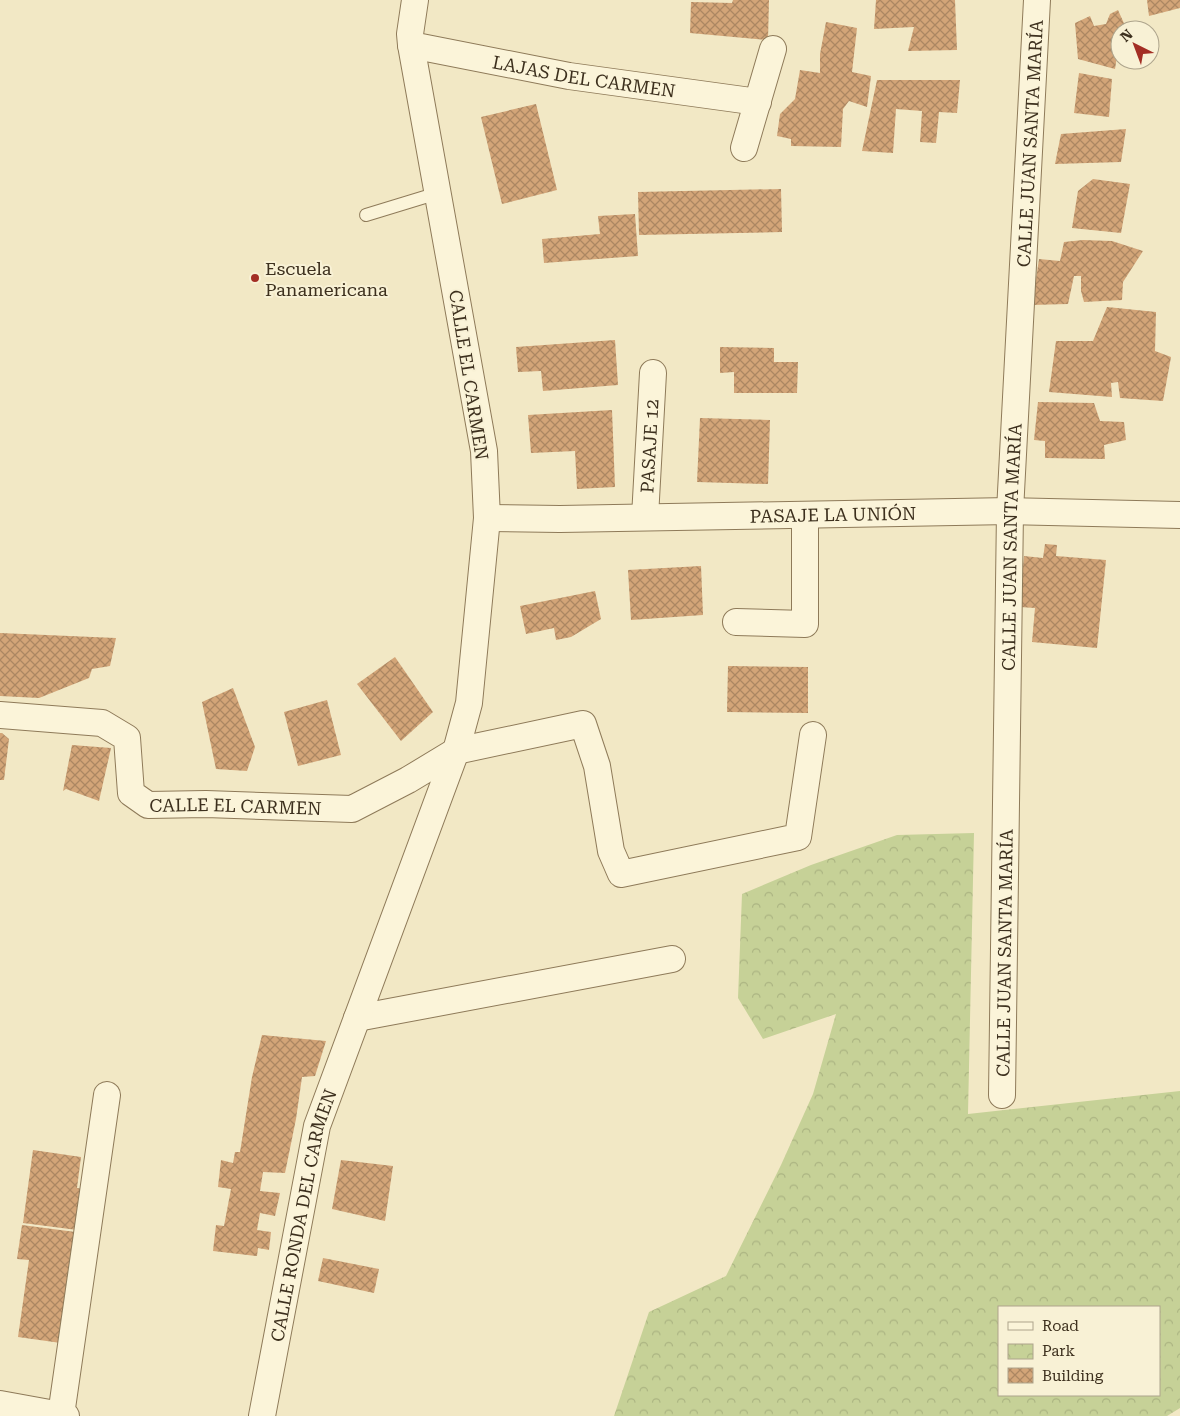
<svg xmlns="http://www.w3.org/2000/svg" width="1180" height="1416" font-family="'Roboto Serif',serif">
<style>
.park{fill:url(#park-crowns);fill-rule:evenodd}
.building{fill:url(#building-cross-hatch)}
.lines{fill:none;stroke-linecap:round;stroke-linejoin:round}
.service-casing{stroke:#8e7a59;stroke-width:14}
.minor-casing{stroke:#8e7a59;stroke-width:28}
.service{stroke:#fbf4d9;stroke-width:12}
.minor{stroke:#fbf4d9;stroke-width:26}
.poi-dot{fill:#a32e24;stroke:#f8f1d5;stroke-width:2}
.labels{text-anchor:middle;dominant-baseline:central;stroke-width:4;stroke-linejoin:round;paint-order:stroke}
.street-label{font-size:18px;fill:#3d301e;stroke:#f8f1d5}
.poi-label{font-size:18px;fill:#3d301e;stroke:#f8f1d5;text-anchor:start}
</style>
<defs>
<pattern id="park-crowns" width="20" height="18" patternUnits="userSpaceOnUse" patternTransform="scale(1.25)"><rect width="20" height="18" fill="#c6d197"/><path d="M2 6a3 3 0 1 1 6 0M12 15a3 3 0 1 1 6 0" fill="none" stroke="#abb482"/></pattern>
<pattern id="building-cross-hatch" width="8" height="8" patternUnits="userSpaceOnUse" patternTransform="scale(1.25)"><rect width="8" height="8" fill="#d3a578"/><path d="M0 0l8 8M0 8l8-8" fill="none" stroke="#ac8762"/></pattern>
</defs>
<rect width="100%" height="100%" fill="#f2e8c5"/>
<!-- park -->
<path class="park" d="M 974,833 L 968,1114 L 1180,1091 L 1180,1408 L 1167,1416 L 614,1416 L 649,1312 L 726,1276 L 781,1165 L 813,1094 L 836,1014 L 763,1039 L 738,998 L 742,894 L 811,865 L 897,835 ZM 999,1307 L 1159,1307 L 1159,1395 L 999,1395 Z"/>
<!-- building -->
<g class="building">
<path d="M 733,0 L 769,0 L 768,40 L 690,33 L 691,2 L 732,3 Z"/>
<path d="M 876,0 L 955,0 L 957,50 L 908,51 L 914,27 L 874,29 Z"/>
<path d="M 1147,0 L 1180,0 L 1180,8 L 1149,16 Z"/>
<path d="M 1118,10 L 1127,30 L 1120,30 L 1120,50 L 1117,56 L 1115,69 L 1078,59 L 1075,23 L 1090,16 L 1094,26 L 1106,24 L 1110,14 Z"/>
<path d="M 826,22 L 857,28 L 852,72 L 871,76 L 867,107 L 849,101 L 843,109 L 841,147 L 791,146 L 791,139 L 777,136 L 780,114 L 795,99 L 800,70 L 820,73 L 820,54 Z"/>
<path d="M 1079,73 L 1112,79 L 1109,117 L 1074,113 Z"/>
<path d="M 877,80 L 960,80 L 957,113 L 939,112 L 936,143 L 920,142 L 922,111 L 896,109 L 893,153 L 862,151 Z"/>
<path d="M 536,104 L 557,190 L 502,204 L 481,117 Z"/>
<path d="M 1126,129 L 1121,162 L 1055,164 L 1061,134 Z"/>
<path d="M 1093,179 L 1130,184 L 1121,233 L 1072,228 L 1078,191 Z"/>
<path d="M 781,189 L 782,232 L 639,235 L 638,192 Z"/>
<path d="M 635,214 L 638,256 L 544,263 L 542,239 L 600,234 L 598,216 Z"/>
<path d="M 1083,240 L 1112,241 L 1143,251 L 1123,282 L 1122,300 L 1084,302 L 1081,291 L 1081,276 L 1074,276 L 1068,304 L 1032,305 L 1039,259 L 1060,261 L 1064,242 Z"/>
<path d="M 1107,307 L 1156,312 L 1155,351 L 1171,357 L 1163,401 L 1120,398 L 1118,382 L 1111,383 L 1112,397 L 1049,392 L 1056,341 L 1093,341 Z"/>
<path d="M 615,340 L 618,385 L 543,391 L 541,371 L 518,372 L 516,347 Z"/>
<path d="M 720,347 L 774,348 L 774,362 L 798,362 L 797,393 L 734,393 L 734,372 L 720,373 Z"/>
<path d="M 1038,402 L 1094,403 L 1100,421 L 1124,422 L 1126,440 L 1104,445 L 1105,459 L 1045,458 L 1045,441 L 1034,440 Z"/>
<path d="M 612,410 L 615,487 L 577,489 L 575,451 L 531,453 L 528,415 Z"/>
<path d="M 700,418 L 770,420 L 768,484 L 697,482 Z"/>
<path d="M 1045,544 L 1057,545 L 1056,556 L 1106,560 L 1097,648 L 1032,642 L 1035,608 L 1019,607 L 1024,556 L 1043,558 Z"/>
<path d="M 701,566 L 703,615 L 631,620 L 628,570 Z"/>
<path d="M 595,591 L 601,619 L 571,637 L 556,640 L 554,628 L 526,634 L 520,606 Z"/>
<path d="M 0,633 L 116,638 L 110,666 L 92,669 L 89,678 L 39,698 L 0,696 Z"/>
<path d="M 395,657 L 433,712 L 401,741 L 357,684 Z"/>
<path d="M 728,666 L 808,667 L 808,713 L 727,712 Z"/>
<path d="M 233,688 L 255,747 L 247,771 L 216,769 L 202,702 Z"/>
<path d="M 327,700 L 341,755 L 298,766 L 284,712 Z"/>
<path d="M 0,733 L 2,733 L 9,739 L 4,780 L 0,780 Z"/>
<path d="M 72,745 L 111,748 L 99,801 L 66,789 L 63,791 Z"/>
<path d="M 262,1035 L 326,1041 L 315,1076 L 302,1077 L 296,1119 L 285,1173 L 263,1172 L 260,1191 L 280,1193 L 275,1216 L 260,1213 L 257,1230 L 271,1232 L 269,1250 L 258,1248 L 257,1256 L 213,1251 L 216,1225 L 224,1226 L 231,1189 L 218,1187 L 221,1160 L 233,1163 L 235,1152 L 240,1152 L 252,1077 Z"/>
<path d="M 33,1150 L 81,1157 L 77,1188 L 91,1190 L 85,1231 L 23,1223 Z"/>
<path d="M 341,1160 L 393,1166 L 385,1221 L 332,1209 Z"/>
<path d="M 22,1225 L 83,1233 L 68,1344 L 18,1337 L 29,1260 L 17,1259 Z"/>
<path d="M 323,1258 L 379,1269 L 374,1293 L 318,1281 Z"/>
</g>
<g class="lines">
<!-- service casing -->
<g class="service-casing">
<path id="service" d="M 366,215 L 438,193"/>
</g>
<!-- minor casing -->
<g class="minor-casing">
<g id="minor">
<path id="s1" d="M 411,45 L 569,76 L 758,102"/>
<path d="M 744,148 L 773,49"/>
<path id="s2" d="M 645,517 L 653,373"/>
<path id="s3" d="M 487,518 L 560,519 L 1010,511 L 1180,515"/>
<path d="M 736,622 L 805,624 L 805,515"/>
<path id="s4" d="M 0,715 L 102,723 L 127,738 L 131,793 L 148,805 L 206,804 L 352,809 L 408,780 L 456,751 L 583,724 L 597,766 L 611,851 L 621,874 L 798,837 L 813,735"/>
<path d="M 357,1018 L 672,959"/>
<path id="s5" d="M 1002,1095 L 1010,511 L 1037,0"/>
<path d="M 0,1404 L 66,1416"/>
<path d="M 61,1415 L 107,1095"/>
<path id="s6" d="M 262,1416 L 317,1126 L 456,751 L 469,703 L 487,518 L 484,451 L 411,45 L 410,34 L 415,0"/>
</g>
</g>
<!-- service -->
<use href="#service" class="service"/>
<!-- minor -->
<use href="#minor" class="minor"/>
</g>
<!-- markers -->
<circle class="poi-dot" cx="255" cy="278" r="5"/>
<g class="labels">
<!-- street labels -->
<g class="street-label">
<text stroke="none"><textPath href="#s1" startOffset="176">LAJAS DEL CARMEN</textPath></text>
<text stroke="none"><textPath href="#s5" startOffset="952">CALLE JUAN SANTA MARÍA</textPath></text>
<text transform="translate(469 375) rotate(81)">CALLE EL CARMEN</text>
<text stroke="none"><textPath href="#s2" startOffset="71">PASAJE 12</textPath></text>
<text stroke="none"><textPath href="#s3" startOffset="346">PASAJE LA UNIÓN</textPath></text>
<text stroke="none"><textPath href="#s5" startOffset="548">CALLE JUAN SANTA MARÍA</textPath></text>
<text stroke="none"><textPath href="#s4" startOffset="295">CALLE EL CARMEN</textPath></text>
<text stroke="none"><textPath href="#s5" startOffset="142">CALLE JUAN SANTA MARÍA</textPath></text>
<text stroke="none"><textPath href="#s6" startOffset="205">CALLE RONDA DEL CARMEN</textPath></text>
</g>
<!-- poi labels -->
<g class="poi-label">
<text x="265" y="268">Escuela<tspan x="265" dy="21">Panamericana</tspan></text>
</g>
</g>
<!-- legend -->
<rect x="998" y="1306" width="162" height="90" fill="#f8f1d5" stroke="#ada48c"/>
<rect x="1008" y="1322" width="25" height="8" fill="#fbf4d9" stroke="#ada48c"/>
<text x="1042" y="1331" font-size="15" fill="#3d301e">Road</text>
<rect x="1008" y="1344" width="25" height="15" fill="url(#park-crowns)" stroke="#ada48c"/>
<text x="1042" y="1356" font-size="15" fill="#3d301e">Park</text>
<rect x="1008" y="1368" width="25" height="15" fill="url(#building-cross-hatch)" stroke="#ada48c"/>
<text x="1042" y="1381" font-size="15" fill="#3d301e">Building</text>
<!-- north arrow -->
<g transform="translate(1135 45) rotate(318)"><circle r="24" fill="#f8f1d5" stroke="#ada48c"/>
<path d="M0-4L9 19L0 12L-9 19Z" fill="#a32e24"/>
<text y="-8" font-size="14" font-weight="bold" text-anchor="middle" fill="#3d301e">N</text>
</g>
</svg>
